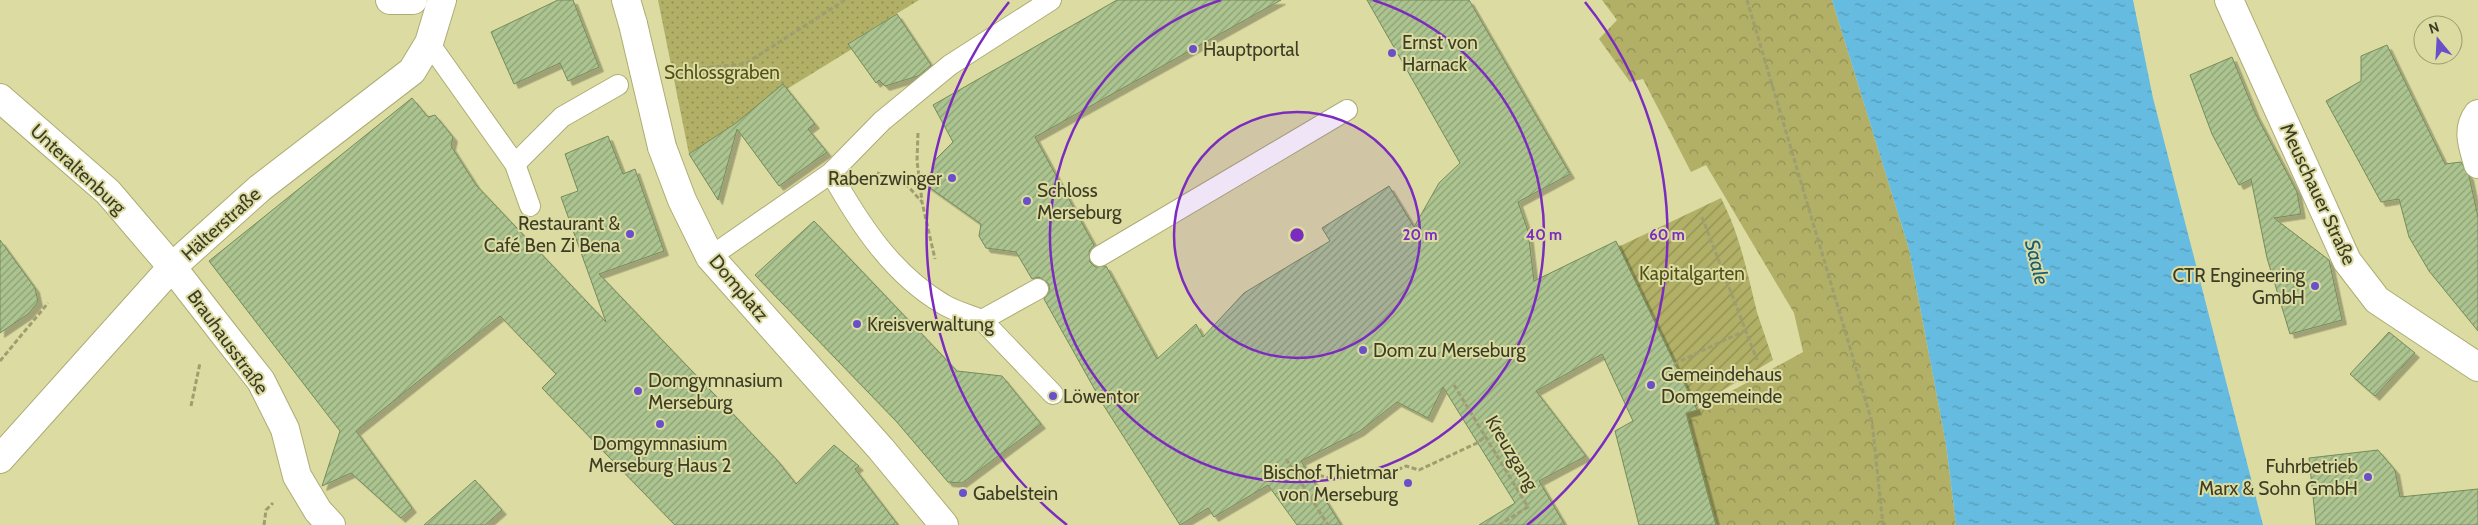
<svg xmlns="http://www.w3.org/2000/svg" width="2478" height="525" font-family="Cabin,sans-serif">
<style>
.forest{fill:url(#forest-crowns)}
.park{fill:url(#park-dots)}
.garden{fill:url(#garden-furrows)}
.water{fill:url(#water-ripples)}
.building{fill:url(#building-hatch);stroke:#758c5a;filter:url(#shadow)}
.lines{fill:none;stroke-linecap:round;stroke-linejoin:round}
.service-casing{stroke:#acac74;stroke-width:22}
.minor-casing{stroke:#acac74;stroke-width:30}
.path{stroke:#9e9e71;stroke-width:3;stroke-dasharray:5 2.5;stroke-linecap:butt}
.service{stroke:#fff;stroke-width:20}
.minor{stroke:#fff;stroke-width:28}
.minor-bridge-casing{stroke:#acac74;stroke-width:30;stroke-linecap:butt}
.minor-bridge{stroke:#fff;stroke-width:28}
.ring{fill:none;stroke:#7b2cbf;stroke-width:2.5}
.poi-dot{fill:#6950c9;stroke:#dcdca2;stroke-width:2}
.labels{text-anchor:middle;dominant-baseline:central;stroke-width:4;stroke-linejoin:round;paint-order:stroke}
.poi-label{font-size:19px;fill:#3d3d26;stroke:#dcdca2;text-anchor:start}
.park-label{font-size:19px;fill:#535219;stroke:#dcdca2}
.street-label{font-size:19px;fill:#3d3d26;stroke:#dcdca2}
.water-label{font-size:20px;font-style:italic;fill:#185c75;stroke:#dcdca2}
.centre{fill:#7b2cbf;stroke:#dcdca2;stroke-width:2.5}
.ring-label{font-size:15px;text-anchor:middle;font-weight:bold;fill:#7b2cbf;stroke:#dcdca2;stroke-width:4;stroke-linejoin:round;paint-order:stroke}
</style>
<defs>
<pattern id="forest-crowns" width="20" height="18" patternUnits="userSpaceOnUse" patternTransform="scale(1.25)"><rect width="20" height="18" fill="#b1b066"/><path d="M2 6a3 3 0 1 1 6 0M12 15a3 3 0 1 1 6 0" fill="none" stroke="#919054"/></pattern>
<pattern id="park-dots" width="8" height="8" patternUnits="userSpaceOnUse" patternTransform="scale(1.25)"><rect width="8" height="8" fill="#b1b066"/><path d="M2 2h.1M6 6h.1" fill="none" stroke="#919054" stroke-width="1.8" stroke-linecap="round"/></pattern>
<pattern id="garden-furrows" width="10" height="10" patternUnits="userSpaceOnUse" patternTransform="scale(1.25)"><rect width="10" height="10" fill="#b1b066"/><path d="M-1 1l2-2M0 10L10 0M9 11l2-2" fill="none" stroke="#919054"/></pattern>
<pattern id="water-ripples" width="26" height="14" patternUnits="userSpaceOnUse" patternTransform="scale(1.25)"><rect width="26" height="14" fill="#66bbe0"/><path d="M2 4q2-2 4 0t4 0M15 11q2-2 4 0t4 0" fill="none" stroke="#5599b5"/></pattern>
<pattern id="building-hatch" width="6" height="6" patternUnits="userSpaceOnUse" patternTransform="scale(1.25)"><rect width="6" height="6" fill="#acc490"/><path d="M-1 1l2-2M0 6l6-6M5 7l2-2" fill="none" stroke="#8da075"/></pattern>
<filter id="shadow"><feDropShadow dx="4.5" dy="4.5" stdDeviation="0" flood-color="#0004"/></filter>
</defs>
<rect width="100%" height="100%" fill="#dcdca2"/>
<!-- forest -->
<path class="forest" d="M 1602,0 L 1832,0 L 1909,249 L 1946,444 L 1956,525 L 1716,525 L 1686,413 L 1697,410 L 1803,352 L 1794,313 L 1706,165 L 1691,172 L 1643,79 L 1630,82 L 1599,39 L 1617,20 Z"/>
<!-- park -->
<path class="park" d="M 658,0 L 919,0 L 849,43 L 852,49 L 787,89 L 689,154 Z"/>
<!-- garden -->
<path class="garden" d="M 1721,198 C 1740,235 1747,272 1757,312 C 1762,328 1768,344 1773,360 L 1695,407 L 1618,247 Z"/>
<!-- water -->
<path class="water" d="M 1832,0 L 2133,0 L 2153,98 L 2263,525 L 1956,525 L 1946,444 L 1909,249 Z"/>
<!-- building -->
<g class="building">
<path d="M 558,0 L 573,0 L 599,67 L 568,81 L 560,63 L 514,84 L 491,32 Z"/>
<path d="M 1117,0 L 1281,0 L 1035,137 L 1094,245 L 1089,251 L 1090,262 L 1095,267 L 1106,266 L 1157,359 L 1196,324 L 1203,337 L 1244,293 L 1330,241 L 1322,228 L 1389,186 L 1414,227 L 1439,183 L 1460,163 L 1367,0 L 1469,0 L 1570,174 L 1518,202 L 1528,231 L 1534,281 L 1616,241 L 1697,410 L 1686,413 L 1716,525 L 1639,525 L 1615,431 L 1633,421 L 1602,354 L 1536,391 L 1586,456 L 1539,481 L 1565,525 L 1479,525 L 1515,503 L 1443,387 L 1428,418 L 1397,402 L 1360,431 L 1301,461 L 1341,525 L 1297,525 L 1268,485 L 1214,517 L 1208,508 L 1180,525 L 1104,406 L 1044,299 L 1050,290 L 1048,283 L 1039,277 L 1032,279 L 1016,252 L 986,248 L 979,236 L 981,224 L 926,185 L 933,168 L 934,161 L 953,142 L 933,105 Z"/>
<path d="M 897,14 L 931,65 L 918,76 L 885,86 L 879,80 L 876,83 L 848,44 Z"/>
<path d="M 2387,45 L 2445,164 L 2461,162 L 2469,176 L 2478,217 L 2478,331 L 2429,271 L 2409,237 L 2399,199 L 2381,202 L 2326,101 L 2361,81 L 2361,56 Z"/>
<path d="M 2232,57 L 2255,113 L 2297,192 L 2301,214 L 2274,218 L 2329,260 L 2342,320 L 2290,334 L 2267,258 L 2251,179 L 2239,185 L 2212,134 L 2190,75 Z"/>
<path d="M 783,84 L 815,124 L 808,129 L 827,152 L 779,186 L 737,129 L 718,200 L 689,154 L 736,123 Z"/>
<path d="M 412,98 L 428,117 L 435,115 L 453,137 L 451,146 L 476,185 L 606,322 L 561,197 L 578,191 L 565,154 L 608,136 L 623,174 L 635,169 L 664,251 L 599,274 L 777,460 L 796,484 L 834,445 L 859,466 L 855,469 L 898,525 L 675,525 L 542,388 L 556,374 L 500,316 L 356,431 L 412,508 L 401,518 L 351,473 L 322,486 L 340,431 L 209,261 Z"/>
<path d="M 814,221 L 957,371 L 1002,376 L 1041,424 L 962,483 L 948,482 L 896,421 L 755,275 Z"/>
<path d="M 0,240 L 35,288 L 38,302 L 28,314 L 0,333 Z"/>
<path d="M 2389,332 L 2415,353 L 2375,396 L 2350,374 Z"/>
<path d="M 2378,450 L 2395,470 L 2400,497 L 2478,489 L 2478,525 L 2316,525 L 2309,458 Z"/>
<path d="M 475,480 L 502,510 L 485,525 L 424,525 Z"/>
</g>
<g class="lines">
<!-- service casing -->
<g class="service-casing">
<g id="service">
<path d="M 429,43 L 515,164 L 530,206"/>
<path d="M 515,164 L 562,117 L 618,85"/>
<path d="M 831,173 C 859,223 892,274 943,304 C 954,311 969,315 982,320 L 1038,289"/>
<path d="M 1100,256 L 1347,110"/>
<path d="M 710,257 L 831,173 L 882,121 L 950,65 L 1051,0"/>
<path d="M 982,320 L 1053,394"/>
</g>
</g>
<!-- minor casing -->
<g class="minor-casing">
<g id="minor">
<path d="M 390,0 L 413,0"/>
<path d="M 626,0 L 633,24"/>
<path d="M 2229,0 L 2347,261 L 2377,300 L 2478,367"/>
<path d="M 0,98 L 108,192 L 172,267 L 221,330 L 261,381 L 285,429 L 297,476 L 318,511 L 331,525"/>
<path d="M 2478,114 C 2466,130 2473,146 2478,164"/>
<path d="M 662,147 L 682,200 L 710,257 L 881,449 L 944,525"/>
<path d="M 0,459 L 172,267 L 260,188 L 412,71 L 429,43 L 442,0"/>
</g>
</g>
<!-- path -->
<g class="path">
<path d="M 1747,0 L 1872,422 L 1883,525"/>
<path d="M 679,70 L 745,64 L 845,0"/>
<path d="M 918,133 L 917,161 L 922,201"/>
<path d="M 877,173 L 906,184 L 922,202 L 935,259"/>
<path d="M 1702,217 L 1757,360"/>
<path d="M 0,361 L 48,303"/>
<path d="M 1674,364 L 1744,331"/>
<path d="M 1454,385 L 1528,507 L 1499,525"/>
<path d="M 191,406 L 200,363"/>
<path d="M 1286,459 L 1328,525"/>
<path d="M 1297,475 L 1309,473 L 1330,478 L 1356,478 L 1373,473 L 1393,475 L 1395,471 L 1406,466 L 1419,470 L 1477,443 L 1486,436"/>
<path d="M 264,525 L 266,510 L 273,503"/>
</g>
<!-- service -->
<use href="#service" class="service"/>
<!-- minor -->
<use href="#minor" class="minor"/>
<!-- minor-bridge casing -->
<g class="minor-bridge-casing">
<path id="minor-bridge" d="M 633,24 L 662,147"/>
</g>
<!-- minor-bridge -->
<use href="#minor-bridge" class="minor-bridge"/>
</g>
<!-- distance rings -->
<circle cx="1297" cy="235" r="123" fill="#7b2cbf" fill-opacity=".12"/>
<g class="ring">
<circle cx="1297" cy="235" r="123"/>
<path d="M1373 0A247 247 0 1 1 1221 0"/>
<path d="M1067 525A370 370 0 0 1 1009 2M1585 2A370 370 0 0 1 1527 525"/>
</g>
<!-- markers -->
<g class="poi-dot">
<circle cx="1193" cy="49" r="5"/>
<circle cx="1392" cy="53" r="5"/>
<circle cx="952" cy="178" r="5"/>
<circle cx="1027" cy="201" r="5"/>
<circle cx="630" cy="234" r="5"/>
<circle cx="2315" cy="286" r="5"/>
<circle cx="857" cy="324" r="5"/>
<circle cx="1363" cy="350" r="5"/>
<circle cx="1651" cy="385" r="5"/>
<circle cx="638" cy="391" r="5"/>
<circle cx="1053" cy="396" r="5"/>
<circle cx="660" cy="424" r="5"/>
<circle cx="2368" cy="477" r="5"/>
<circle cx="1408" cy="483" r="5"/>
<circle cx="963" cy="493" r="5"/>
</g>
<g class="labels">
<!-- poi labels -->
<g class="poi-label">
<text x="1402" y="42">Ernst von<tspan x="1402" dy="22">Harnack</tspan></text>
<text x="1203" y="49">Hauptportal</text>
<text x="942" y="178" text-anchor="end">Rabenzwinger</text>
<text x="1037" y="190">Schloss<tspan x="1037" dy="22">Merseburg</tspan></text>
<text x="620" y="223" text-anchor="end">Restaurant &amp;<tspan x="620" dy="22">Café Ben Zi Bena</tspan></text>
<text x="2305" y="275" text-anchor="end">CTR Engineering<tspan x="2305" dy="22">GmbH</tspan></text>
<text x="867" y="324">Kreisverwaltung</text>
<text x="1373" y="350">Dom zu Merseburg</text>
<text x="1661" y="374">Gemeindehaus<tspan x="1661" dy="22">Domgemeinde</tspan></text>
<text x="648" y="380">Domgymnasium<tspan x="648" dy="22">Merseburg</tspan></text>
<text x="1063" y="396">Löwentor</text>
<text x="660" y="443" text-anchor="middle">Domgymnasium<tspan x="660" dy="22">Merseburg Haus 2</tspan></text>
<text x="2358" y="466" text-anchor="end">Fuhrbetrieb<tspan x="2358" dy="22">Marx &amp; Sohn GmbH</tspan></text>
<text x="1398" y="472" text-anchor="end">Bischof Thietmar<tspan x="1398" dy="22">von Merseburg</tspan></text>
<text x="973" y="493">Gabelstein</text>
</g>
<!-- park labels -->
<g class="park-label">
<text x="722" y="72">Schlossgraben</text>
<text x="1692" y="273">Kapitalgarten</text>
</g>
<!-- street labels -->
<g class="street-label">
<text transform="translate(78 169) rotate(43)">Unteraltenburg</text>
<text transform="translate(2318 194) rotate(65)">Meuschauer Straße</text>
<text transform="translate(221 224) rotate(-42)">Hälterstraße</text>
<text transform="translate(739 288) rotate(50)">Domplatz</text>
<text transform="translate(228 342) rotate(54)">Brauhausstraße</text>
<text transform="translate(1512 453) rotate(59)">Kreuzgang</text>
</g>
<!-- water labels -->
<g class="water-label">
<text transform="translate(2037 262) rotate(76)">Saale</text>
</g>
</g>
<circle cx="1297" cy="235" r="8" class="centre"/>
<g class="ring-label">
<text x="1420" y="240">20 m</text>
<text x="1544" y="240">40 m</text>
<text x="1667" y="240">60 m</text>
</g>
<!-- north arrow -->
<g transform="translate(2438 40) rotate(342)"><circle r="24" fill="#dcdca2" stroke="#9c9c70"/>
<path d="M0-4L9 19L0 12L-9 19Z" fill="#6950c9"/>
<text y="-8" font-size="14" font-weight="bold" text-anchor="middle" fill="#3d3d26">N</text>
</g>
</svg>
